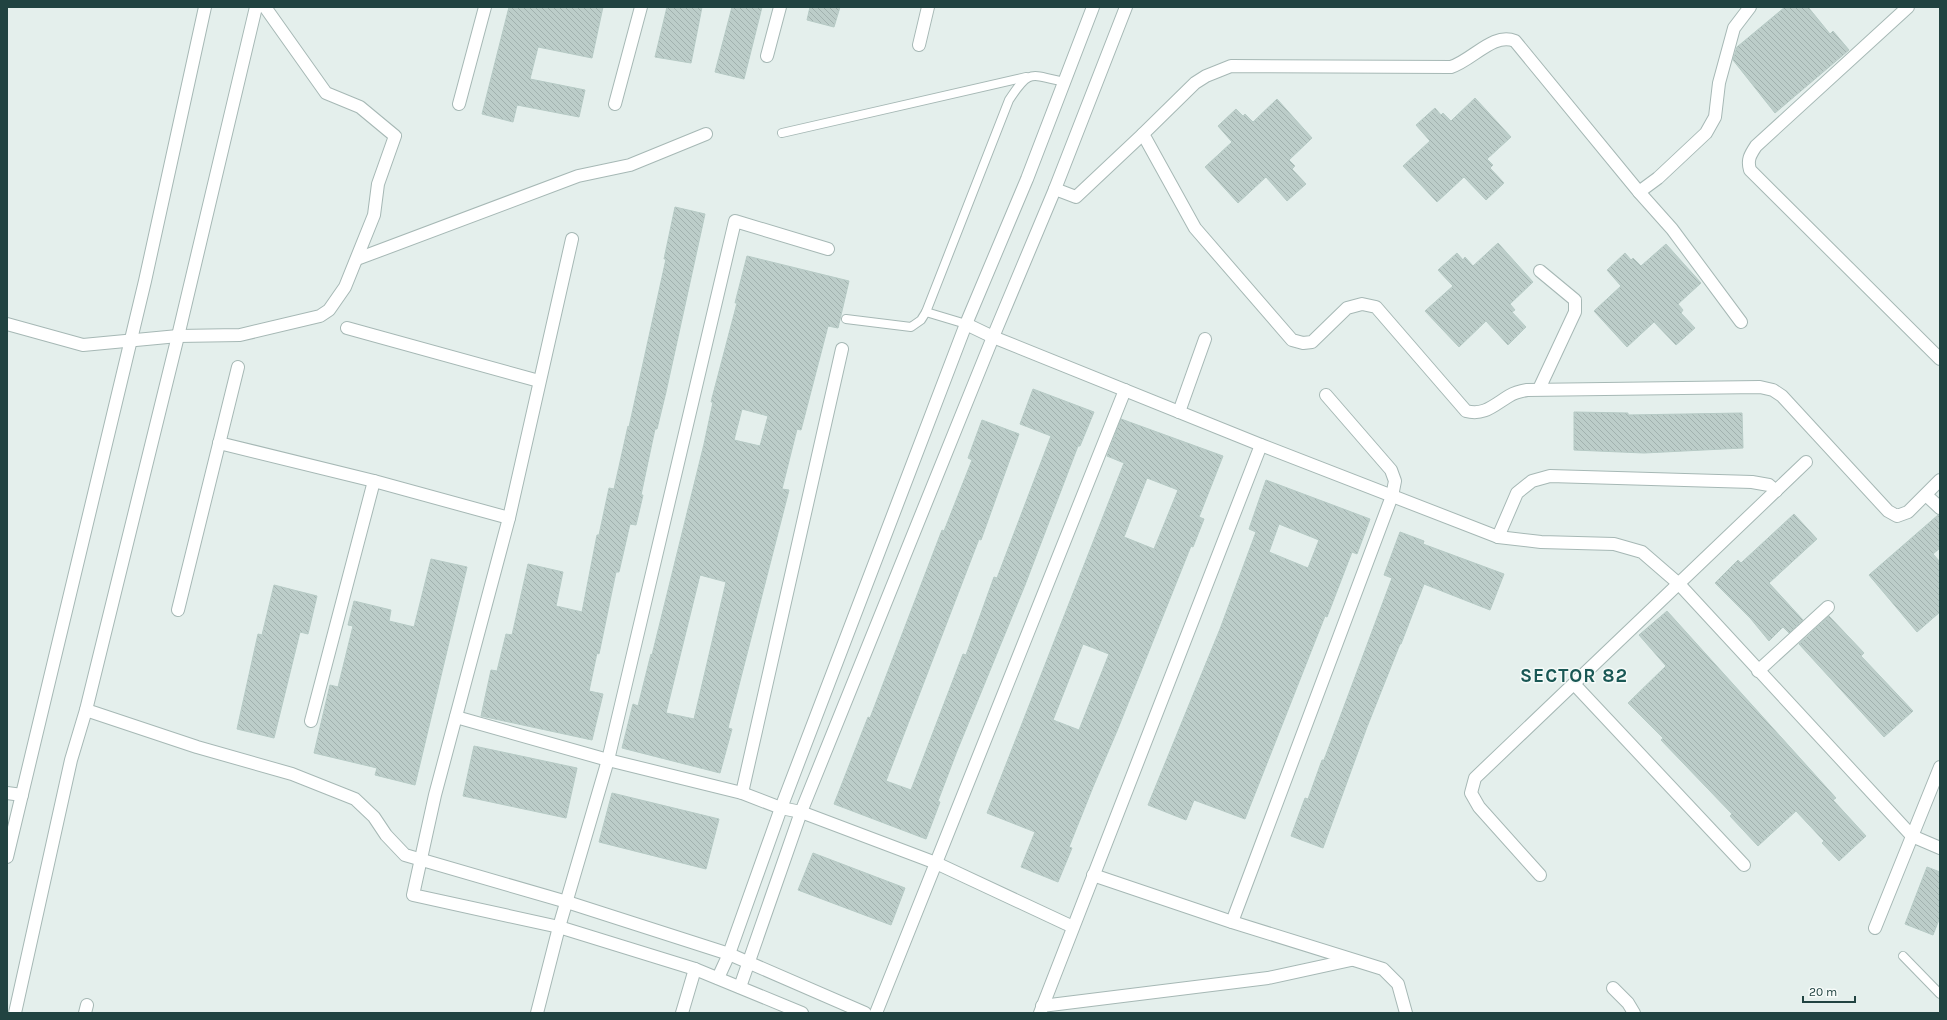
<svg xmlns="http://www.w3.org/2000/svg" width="1947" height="1020" font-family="Karla,sans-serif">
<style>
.building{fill:url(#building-back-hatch);stroke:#b6cac5;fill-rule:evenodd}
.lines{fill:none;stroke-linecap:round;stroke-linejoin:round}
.lane-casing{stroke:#a6b8b5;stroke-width:10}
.street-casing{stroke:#a6b8b5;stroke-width:14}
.lane{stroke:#fff;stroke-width:8}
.street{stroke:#fff;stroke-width:12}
.labels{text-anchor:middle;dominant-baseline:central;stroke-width:3;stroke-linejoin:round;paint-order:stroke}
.district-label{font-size:19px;font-weight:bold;letter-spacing:1px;fill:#1a5855;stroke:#f6fbf9}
</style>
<defs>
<pattern id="building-back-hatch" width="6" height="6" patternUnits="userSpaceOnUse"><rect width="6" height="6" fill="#bccdc9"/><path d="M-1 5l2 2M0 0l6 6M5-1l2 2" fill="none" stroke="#a1b1ae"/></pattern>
</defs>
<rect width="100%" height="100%" fill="#e4efec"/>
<!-- building -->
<g class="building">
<path d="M 509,7 L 603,7 L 592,58 L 538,47 L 530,79 L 585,90 L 579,117 L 517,105 L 513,122 L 482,114 Z"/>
<path d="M 667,7 L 702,7 L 691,63 L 655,57 Z"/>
<path d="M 732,7 L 762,7 L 744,79 L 715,72 Z"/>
<path d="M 810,7 L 840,7 L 834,27 L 807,20 Z"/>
<path d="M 1785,7 L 1808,7 L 1830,34 L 1833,31 L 1849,50 L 1775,113 L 1733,60 L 1737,47 Z"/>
<path d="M 1475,98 L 1511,137 L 1487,159 L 1493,165 L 1490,168 L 1504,183 L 1486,200 L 1464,177 L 1437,202 L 1403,166 L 1430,141 L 1416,125 L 1435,108 L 1441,115 L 1443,113 L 1451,121 Z"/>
<path d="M 1277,99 L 1312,138 L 1289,160 L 1295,166 L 1292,169 L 1306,184 L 1287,201 L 1266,177 L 1238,203 L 1205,167 L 1232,142 L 1218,126 L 1236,109 L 1243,116 L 1245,114 L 1253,122 Z"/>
<path d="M 675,207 L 705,214 L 666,392 L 657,429 L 655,429 L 641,495 L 643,495 L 636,525 L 630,524 L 619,572 L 616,572 L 599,654 L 597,653 L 589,691 L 603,694 L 592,740 L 481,716 L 491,670 L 497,671 L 506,634 L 512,635 L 528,564 L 563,572 L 556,606 L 582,612 L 597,535 L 599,535 L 609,488 L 614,489 L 628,426 L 629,427 L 666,259 L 664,259 Z"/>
<path d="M 1498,243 L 1533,282 L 1510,304 L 1515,310 L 1512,312 L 1526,327 L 1508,345 L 1486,321 L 1459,347 L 1425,311 L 1453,286 L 1438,270 L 1457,253 L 1463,260 L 1465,257 L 1473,266 Z"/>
<path d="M 1666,244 L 1701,283 L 1678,304 L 1683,310 L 1681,313 L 1695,328 L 1676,345 L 1654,322 L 1627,347 L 1594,311 L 1621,286 L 1607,270 L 1625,253 L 1631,260 L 1633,258 L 1641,266 Z"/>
<path d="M 747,256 L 849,281 L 838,328 L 828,326 L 801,430 L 797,429 L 782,489 L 789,490 L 728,728 L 732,729 L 720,773 L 622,748 L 633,704 L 638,706 L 651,654 L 652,655 L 704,444 L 713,402 L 711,402 L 737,303 L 735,303 ZM 742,409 L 768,416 L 760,446 L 734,440 ZM 700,575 L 726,582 L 694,719 L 666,713 Z"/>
<path d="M 1033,389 L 1094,412 L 1080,446 L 1078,446 L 1025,585 L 957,751 L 938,801 L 940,802 L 926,839 L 834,804 L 868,717 L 870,718 L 942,530 L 944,531 L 972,460 L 968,458 L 982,420 L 1019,434 L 981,540 L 979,539 L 886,781 L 911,790 L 963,654 L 966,655 L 994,577 L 997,578 L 1051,436 L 1020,424 Z"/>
<path d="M 1574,412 L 1628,413 L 1628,415 L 1742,413 L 1743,448 L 1644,453 L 1574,450 Z"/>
<path d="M 1121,419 L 1223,456 L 1199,517 L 1204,519 L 1193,547 L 1191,546 L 1117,731 L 1093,787 L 1069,847 L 1072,848 L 1058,882 L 1021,867 L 1035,832 L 987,813 L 1124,463 L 1107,456 ZM 1147,478 L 1178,490 L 1154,549 L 1124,537 ZM 1083,644 L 1109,654 L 1079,730 L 1053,720 Z"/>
<path d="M 1266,480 L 1370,519 L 1357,554 L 1352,552 L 1327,617 L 1325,616 L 1245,819 L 1194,800 L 1186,820 L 1148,805 L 1220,629 L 1256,532 L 1249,529 ZM 1279,524 L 1319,540 L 1308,568 L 1269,552 Z"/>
<path d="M 1794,514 L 1817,539 L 1769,583 L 1803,620 L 1789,633 L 1783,627 L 1769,641 L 1751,619 L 1715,583 L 1738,560 L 1741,563 Z"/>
<path d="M 1938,515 L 1940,515 L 1940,548 L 1933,554 L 1940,562 L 1940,612 L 1917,632 L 1869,575 Z"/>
<path d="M 1400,532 L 1424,541 L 1423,544 L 1504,574 L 1490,610 L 1424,584 L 1401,644 L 1400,644 L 1367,727 L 1323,848 L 1291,836 L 1305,798 L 1308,799 L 1322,760 L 1324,760 L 1392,578 L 1384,575 Z"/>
<path d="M 431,559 L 467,567 L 415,785 L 375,775 L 377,768 L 314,753 L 330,685 L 338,687 L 353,626 L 348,625 L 354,601 L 391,610 L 389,621 L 414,627 Z"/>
<path d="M 274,585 L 317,596 L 308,634 L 300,632 L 274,738 L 237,729 L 258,634 L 262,635 Z"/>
<path d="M 1667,611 L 1836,798 L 1833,800 L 1866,836 L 1839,861 L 1822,843 L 1824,841 L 1796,811 L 1758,846 L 1730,816 L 1732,814 L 1661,740 L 1663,738 L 1628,703 L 1666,666 L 1639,635 Z"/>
<path d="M 1829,616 L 1864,653 L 1861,656 L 1913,711 L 1884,737 L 1799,644 Z"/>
<path d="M 474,746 L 577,768 L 566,818 L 463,796 Z"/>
<path d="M 612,793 L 719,819 L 706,869 L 599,842 Z"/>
<path d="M 813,853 L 905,888 L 891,925 L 798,890 Z"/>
<path d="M 1927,867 L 1940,872 L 1940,917 L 1933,935 L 1905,924 Z"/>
</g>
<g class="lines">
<!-- lane casing -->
<g class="lane-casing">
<g id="lane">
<path d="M 782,133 L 1026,77"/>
<path d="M 926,312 L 966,324"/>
<path d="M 846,319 L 911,327 L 921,320 L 926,312 L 1009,100 C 1030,68 1030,75 1065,82"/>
<path d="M 1903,956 L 1940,994"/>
</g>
</g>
<!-- street casing -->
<g class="street-casing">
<g id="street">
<path d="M 1750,7 L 1734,28 L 1719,83 L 1715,117 L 1706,133 L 1658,178 L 1639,192 L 1515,41 C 1493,32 1473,60 1451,67 L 1231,66 L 1206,76 L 1195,83 L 1143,134 L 1195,228 L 1292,340 L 1303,343 L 1312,342 L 1347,308 L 1362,304 L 1376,307 L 1466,411 C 1484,416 1494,405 1509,396 C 1514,393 1521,391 1527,390 L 1760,387 L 1773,390 L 1782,396 L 1888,511 L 1897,516 L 1908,512 L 1940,480"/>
<path d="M 1908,7 L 1756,146 C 1750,155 1747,160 1750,170 L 1940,359"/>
<path d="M 919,45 L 928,7"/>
<path d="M 767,56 L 780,7"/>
<path d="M 459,104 L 485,7"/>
<path d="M 615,104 L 641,7"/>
<path d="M 1055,189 L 1076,197 L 1143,134"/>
<path d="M 1639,192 L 1672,229 L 1741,322"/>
<path d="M 572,239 L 509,518 L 435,795 L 413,895 L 559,927 L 695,969 L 802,1013"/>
<path d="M 357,259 L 578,176 L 630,165 L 706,134"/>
<path d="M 7,324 L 83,345 L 178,336 L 240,335 L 320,316 L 329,310 L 345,287 L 374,215 L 378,184 L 395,136 L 360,107 L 326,93 L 265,7"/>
<path d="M 966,324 L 993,337 L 1261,445 L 1498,537 L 1541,542 L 1614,544 L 1642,552 L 1679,584 L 1912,836 L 1940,848"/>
<path d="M 347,328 L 539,381"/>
<path d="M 1539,389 L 1575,312 L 1575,300 L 1540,271"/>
<path d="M 1179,412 L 1205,339"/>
<path d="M 219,443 L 374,481 L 509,518"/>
<path d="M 1926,495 L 1940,508"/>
<path d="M 1498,537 L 1517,493 L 1532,481 L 1550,476 L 1752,482 L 1769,485 L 1776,491"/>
<path d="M 178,610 L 238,367"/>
<path d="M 1758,671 L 1828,607"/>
<path d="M 1574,684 L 1744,865"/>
<path d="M 86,710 L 197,747 L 292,774 L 355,799 L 374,817 L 386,835 L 405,855 L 567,902 L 729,954 L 865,1013"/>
<path d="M 456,717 L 608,760 L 742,793 L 781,808 L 801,812 L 936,863 L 1073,927"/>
<path d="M 311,721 L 374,481"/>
<path d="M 7,793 L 22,795"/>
<path d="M 742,793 L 842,349"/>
<path d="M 7,857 L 145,281 L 205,7"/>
<path d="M 1093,875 L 1232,922 L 1383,969 L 1398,984 L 1406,1013"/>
<path d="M 1540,875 L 1479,807 L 1471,793 L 1475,778 L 1806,462"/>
<path d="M 1232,922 L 1392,496 L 1395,481 L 1391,470 L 1326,395"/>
<path d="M 1875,928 L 1940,767"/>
<path d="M 718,978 L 729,954 L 781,808 L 966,324 L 1027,179 L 1093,7"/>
<path d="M 740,987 L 801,812 L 993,337 L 1055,189 L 1126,7"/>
<path d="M 1613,988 L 1628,1003 L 1634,1013"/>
<path d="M 1042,1006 L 1268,978 L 1351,960"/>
<path d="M 15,1013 L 71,760 L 86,710 L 178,336 L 256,7"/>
<path d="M 85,1013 L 87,1005"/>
<path d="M 537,1013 L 559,927 L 608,760 L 735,221 L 828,249"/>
<path d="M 682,1013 L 695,969"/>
<path d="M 876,1013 L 1125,390"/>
<path d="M 1040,1013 L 1261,445"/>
</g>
</g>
<!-- lane -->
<use href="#lane" class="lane"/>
<!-- street -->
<use href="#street" class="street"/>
</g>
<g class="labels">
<!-- district labels -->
<g class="district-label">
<text x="1574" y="676">SECTOR 82</text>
</g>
</g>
<!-- border -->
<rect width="1947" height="1020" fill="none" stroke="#214341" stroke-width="16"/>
<!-- scale -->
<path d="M1803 996v6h52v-6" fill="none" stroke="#214341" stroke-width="2"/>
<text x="1809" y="996" font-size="12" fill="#214341" stroke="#f6fbf9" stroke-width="3" paint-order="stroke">20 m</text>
</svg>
